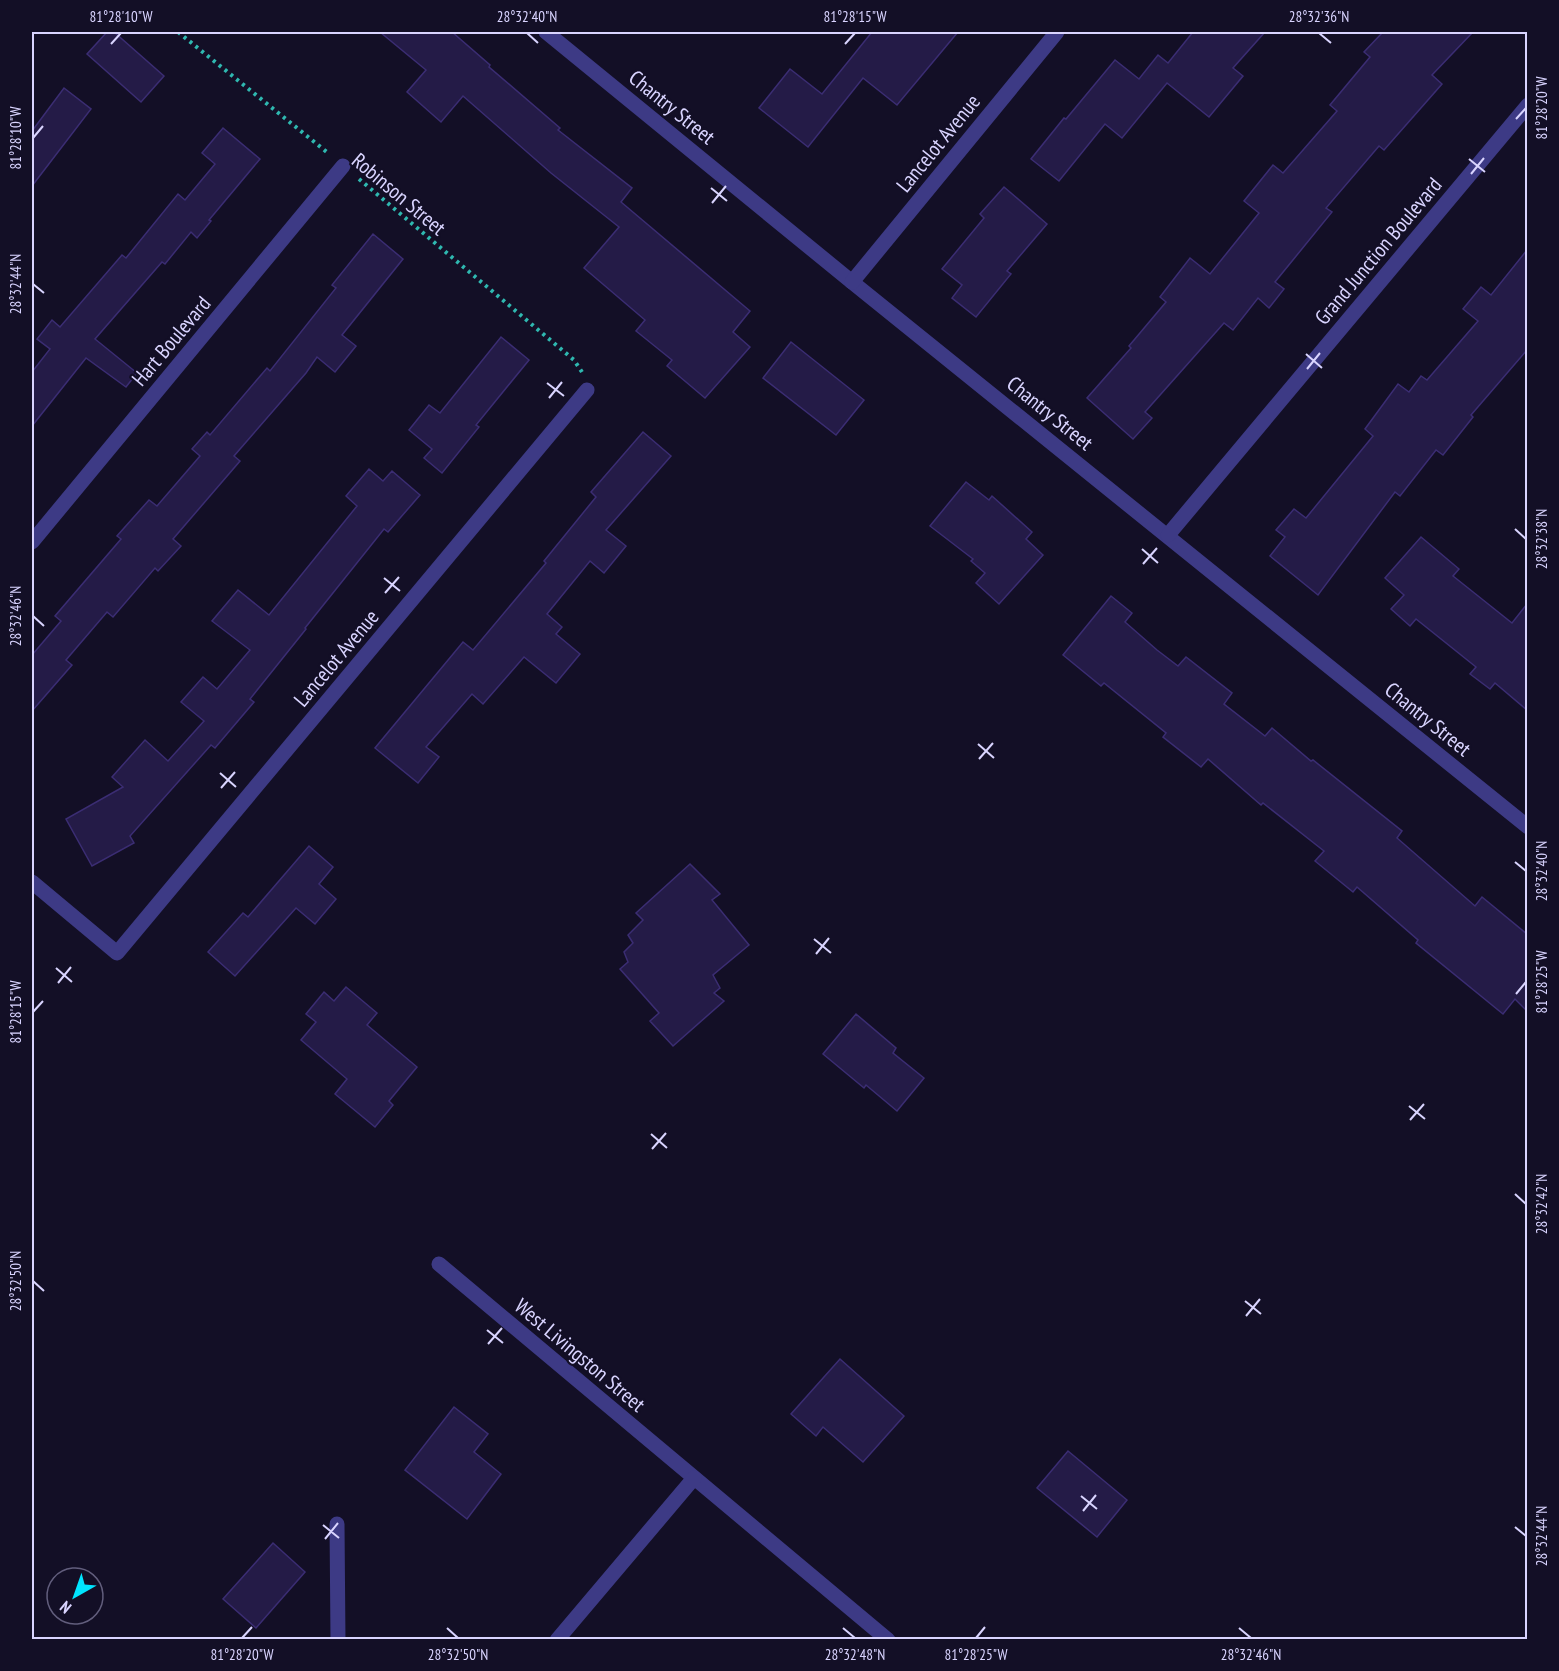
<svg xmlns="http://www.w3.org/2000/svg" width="1559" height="1671" font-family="'PT Sans Narrow',sans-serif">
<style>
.building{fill:#241b47;stroke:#3b2d73;stroke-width:1.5}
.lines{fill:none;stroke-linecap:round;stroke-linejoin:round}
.path{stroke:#2fb8b0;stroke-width:4;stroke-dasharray:3 4.5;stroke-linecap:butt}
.minor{stroke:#3d3a85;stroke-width:15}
.ticks{fill:none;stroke:#d9d4ff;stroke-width:2}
.labels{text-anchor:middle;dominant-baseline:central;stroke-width:4.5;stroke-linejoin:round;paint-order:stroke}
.street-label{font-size:21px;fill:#d9d4ff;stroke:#130f26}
.neatline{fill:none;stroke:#d9d4ff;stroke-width:2}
.ticks-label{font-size:15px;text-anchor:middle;fill:#d9d4ff}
</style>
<rect width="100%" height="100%" fill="#130f26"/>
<!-- building -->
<g class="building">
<path d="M 107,32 L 114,32 L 164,76 L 141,102 L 87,54 Z"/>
<path d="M 380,32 L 452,32 L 490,65 L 489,67 L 560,128 L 558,130 L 632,188 L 621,202 L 750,311 L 733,332 L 750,347 L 705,398 L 667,366 L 672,360 L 636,331 L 645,320 L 584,268 L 619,227 L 551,173 L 463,96 L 441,122 L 407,92 L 426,70 Z"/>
<path d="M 872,32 L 958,32 L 897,105 L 863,78 L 808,147 L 759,108 L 790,69 L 822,94 Z"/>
<path d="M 1193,32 L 1265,32 L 1233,68 L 1243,76 L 1209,117 L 1167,83 L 1122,138 L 1105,124 L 1059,181 L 1031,159 L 1064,118 L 1066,119 L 1115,60 L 1139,79 L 1158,55 L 1168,63 Z"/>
<path d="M 1383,32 L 1473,32 L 1432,75 L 1442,84 L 1384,150 L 1379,146 L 1326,208 L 1332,212 L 1275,282 L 1284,289 L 1269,308 L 1258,298 L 1233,330 L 1224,323 L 1145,412 L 1152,418 L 1133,439 L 1087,398 L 1131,348 L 1129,346 L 1166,302 L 1160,297 L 1190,258 L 1210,274 L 1259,213 L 1244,201 L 1273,165 L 1283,173 L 1337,111 L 1330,105 L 1370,57 L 1364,52 Z"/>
<path d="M 64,88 L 91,109 L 32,186 L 32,131 Z"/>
<path d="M 223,128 L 260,159 L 209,220 L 211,221 L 197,238 L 191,232 L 165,264 L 162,262 L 95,339 L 137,373 L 126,387 L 86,358 L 32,426 L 32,372 L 50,349 L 37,339 L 52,320 L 60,327 L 122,255 L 126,258 L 178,194 L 185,200 L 215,164 L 202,153 Z"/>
<path d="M 1004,187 L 1047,224 L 1007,271 L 1011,274 L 976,317 L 952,298 L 962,285 L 942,269 L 984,218 L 980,214 Z"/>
<path d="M 373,234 L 403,259 L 342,335 L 356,346 L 335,372 L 317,357 L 306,373 L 234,456 L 240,461 L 173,539 L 181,546 L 158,571 L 155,568 L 113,617 L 107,612 L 66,660 L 72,665 L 32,711 L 32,655 L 61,621 L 55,616 L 121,539 L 117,536 L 149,500 L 157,506 L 200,456 L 192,449 L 207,432 L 210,435 L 267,368 L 270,371 L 336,288 L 332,285 Z"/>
<path d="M 1527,250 L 1527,350 L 1471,415 L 1473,417 L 1443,455 L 1436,450 L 1400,496 L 1395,492 L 1318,595 L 1270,556 L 1285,537 L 1276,530 L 1294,509 L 1306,518 L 1373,436 L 1365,429 L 1398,384 L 1409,392 L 1421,376 L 1427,380 L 1478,321 L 1463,309 L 1481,287 L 1491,295 Z"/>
<path d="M 501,337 L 529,360 L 476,425 L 479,427 L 442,473 L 424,458 L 432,449 L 409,430 L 429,405 L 440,413 Z"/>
<path d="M 791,342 L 864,400 L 836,435 L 763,378 Z"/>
<path d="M 643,432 L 671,456 L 606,530 L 626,546 L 604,573 L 590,561 L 547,614 L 562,627 L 556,634 L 580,654 L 556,683 L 524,657 L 483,704 L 472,694 L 426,747 L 439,757 L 418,783 L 375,748 L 463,642 L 473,650 L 546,563 L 544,561 L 596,497 L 591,492 Z"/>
<path d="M 369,469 L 383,481 L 392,471 L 420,495 L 388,532 L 384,529 L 305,628 L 306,629 L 250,699 L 254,702 L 215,748 L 211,745 L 130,836 L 134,843 L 92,866 L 66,819 L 123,787 L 112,777 L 145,740 L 168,761 L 204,721 L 181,702 L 203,677 L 217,689 L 250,650 L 212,621 L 238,590 L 269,615 L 357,506 L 346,496 Z"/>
<path d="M 966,482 L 989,500 L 992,496 L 1032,532 L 1026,539 L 1043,555 L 999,604 L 976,583 L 985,573 L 971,561 L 973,559 L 930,526 Z"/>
<path d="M 1421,537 L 1459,569 L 1453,576 L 1512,623 L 1527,604 L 1527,710 L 1495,683 L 1490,689 L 1470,674 L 1476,667 L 1416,619 L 1410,626 L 1391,609 L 1404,595 L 1385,578 Z"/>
<path d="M 1111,596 L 1132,613 L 1125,622 L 1157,650 L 1178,666 L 1186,657 L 1232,693 L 1224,704 L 1265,736 L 1272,728 L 1311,761 L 1313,760 L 1402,831 L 1397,838 L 1475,906 L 1482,897 L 1527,934 L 1527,1011 L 1515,999 L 1503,1014 L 1416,943 L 1418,940 L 1357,887 L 1353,892 L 1315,861 L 1324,851 L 1263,803 L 1261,805 L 1208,759 L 1201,767 L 1163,737 L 1166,733 L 1104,683 L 1101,686 L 1063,655 Z"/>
<path d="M 309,846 L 333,867 L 319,884 L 336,899 L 315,924 L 296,908 L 235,976 L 208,952 L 243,913 L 248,917 Z"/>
<path d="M 690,864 L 720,894 L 712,900 L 749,945 L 713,975 L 720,988 L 714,993 L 724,1001 L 673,1046 L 650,1021 L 659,1013 L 620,969 L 628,962 L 624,952 L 633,943 L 628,935 L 643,920 L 636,913 Z"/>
<path d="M 346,987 L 377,1013 L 367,1025 L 417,1067 L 389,1101 L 393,1105 L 375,1127 L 335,1094 L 347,1079 L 301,1040 L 316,1022 L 306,1014 L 324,992 L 334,1001 Z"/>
<path d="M 856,1014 L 896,1048 L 893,1053 L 924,1078 L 897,1111 L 866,1085 L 864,1088 L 823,1054 Z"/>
<path d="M 840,1359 L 904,1416 L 863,1462 L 823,1427 L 816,1436 L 791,1414 Z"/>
<path d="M 454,1407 L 488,1434 L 474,1452 L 501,1474 L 467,1519 L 405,1470 Z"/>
<path d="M 1068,1451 L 1127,1500 L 1097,1537 L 1037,1488 Z"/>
<path d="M 273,1543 L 305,1572 L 256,1628 L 223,1599 Z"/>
</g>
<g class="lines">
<!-- path -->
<g class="path">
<path d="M 178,32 L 328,153"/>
<path d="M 359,179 L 574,360 L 582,372"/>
</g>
<!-- minor -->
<g class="minor">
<path d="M 546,32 L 852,282 L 1528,827"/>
<path d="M 852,282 L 1057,32"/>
<path d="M 1168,535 L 1528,105"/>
<path d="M 32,542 L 343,166"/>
<path d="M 32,882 L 117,953 L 587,390"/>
<path d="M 439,1264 L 888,1640"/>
<path d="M 337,1524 L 338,1640"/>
<path d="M 557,1640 L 694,1478"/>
</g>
</g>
<!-- ticks -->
<path class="ticks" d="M 527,33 L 538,43M 1319,33 L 1331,43M 111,44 L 121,33M 845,44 L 855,33M 1516,119 L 1526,108M 33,138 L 43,126M 1469,159 L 1485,172M 1471,174 L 1484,158M 711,188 L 727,201M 712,203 L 726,186M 33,284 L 44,293M 1306,354 L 1322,368M 1307,369 L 1320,353M 547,383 L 564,396M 549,398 L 562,382M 1515,529 L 1526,539M 1142,549 L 1158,563M 1143,564 L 1157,548M 384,578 L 400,591M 385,593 L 399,577M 33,616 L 44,626M 978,744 L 994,758M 979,759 L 993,743M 220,773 L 236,787M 221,788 L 235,772M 1515,862 L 1526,871M 814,939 L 831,953M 816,954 L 829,938M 56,968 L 72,982M 58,983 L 71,967M 1516,994 L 1526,982M 33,1012 L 43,1001M 1409,1106 L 1425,1119M 1410,1120 L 1424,1104M 651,1134 L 667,1148M 652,1149 L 666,1133M 1515,1194 L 1526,1204M 33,1281 L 44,1291M 1245,1301 L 1261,1314M 1246,1316 L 1260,1299M 487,1330 L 503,1343M 488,1344 L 502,1328M 1081,1496 L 1097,1509M 1083,1511 L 1096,1495M 323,1525 L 339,1538M 1515,1527 L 1526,1536M 325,1539 L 338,1523M 447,1628 L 458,1638M 843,1628 L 855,1638M 1239,1628 L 1251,1638M 242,1638 L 252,1627M 976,1638 L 985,1627"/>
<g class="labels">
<!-- street labels -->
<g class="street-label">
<text transform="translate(672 107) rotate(39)">Chantry Street</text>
<text transform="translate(938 143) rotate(-51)">Lancelot Avenue</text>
<text transform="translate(399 194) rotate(40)">Robinson Street</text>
<text transform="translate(1378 251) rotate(-50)">Grand Junction Boulevard</text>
<text transform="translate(171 341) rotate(-50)">Hart Boulevard</text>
<text transform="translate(1050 413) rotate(39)">Chantry Street</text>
<text transform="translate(336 658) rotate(-50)">Lancelot Avenue</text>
<text transform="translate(1428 719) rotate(39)">Chantry Street</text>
<text transform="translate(580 1355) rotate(40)">West Livingston Street</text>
</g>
</g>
<!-- border -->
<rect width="1559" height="1671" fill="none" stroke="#130f26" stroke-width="66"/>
<!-- north arrow -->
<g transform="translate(75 1596) rotate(220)"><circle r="28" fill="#130f26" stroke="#625e7d" stroke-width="1.5"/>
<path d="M0-4.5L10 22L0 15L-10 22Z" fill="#00e5ff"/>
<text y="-9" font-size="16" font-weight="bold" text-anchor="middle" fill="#d9d4ff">N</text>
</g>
<rect x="33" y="33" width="1493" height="1605" class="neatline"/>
<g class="ticks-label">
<text x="121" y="22">81°28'10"W</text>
<text x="527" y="22">28°32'40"N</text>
<text x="855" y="22">81°28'15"W</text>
<text x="1319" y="22">28°32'36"N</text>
<text transform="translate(1542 108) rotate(-90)" y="5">81°28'20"W</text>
<text transform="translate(16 138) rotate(-90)" y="5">81°28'10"W</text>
<text transform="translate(16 284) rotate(-90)" y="5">28°32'44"N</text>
<text transform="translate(1542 539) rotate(-90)" y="5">28°32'38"N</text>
<text transform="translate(16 616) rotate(-90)" y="5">28°32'46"N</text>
<text transform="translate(1542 871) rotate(-90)" y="5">28°32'40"N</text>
<text transform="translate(1542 982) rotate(-90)" y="5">81°28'25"W</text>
<text transform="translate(16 1012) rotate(-90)" y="5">81°28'15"W</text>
<text transform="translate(1542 1204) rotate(-90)" y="5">28°32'42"N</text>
<text transform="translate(16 1281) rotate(-90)" y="5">28°32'50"N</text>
<text transform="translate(1542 1536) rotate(-90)" y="5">28°32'44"N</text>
<text x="242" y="1660">81°28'20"W</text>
<text x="458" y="1660">28°32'50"N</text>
<text x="855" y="1660">28°32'48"N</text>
<text x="976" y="1660">81°28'25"W</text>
<text x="1251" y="1660">28°32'46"N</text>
</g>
</svg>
